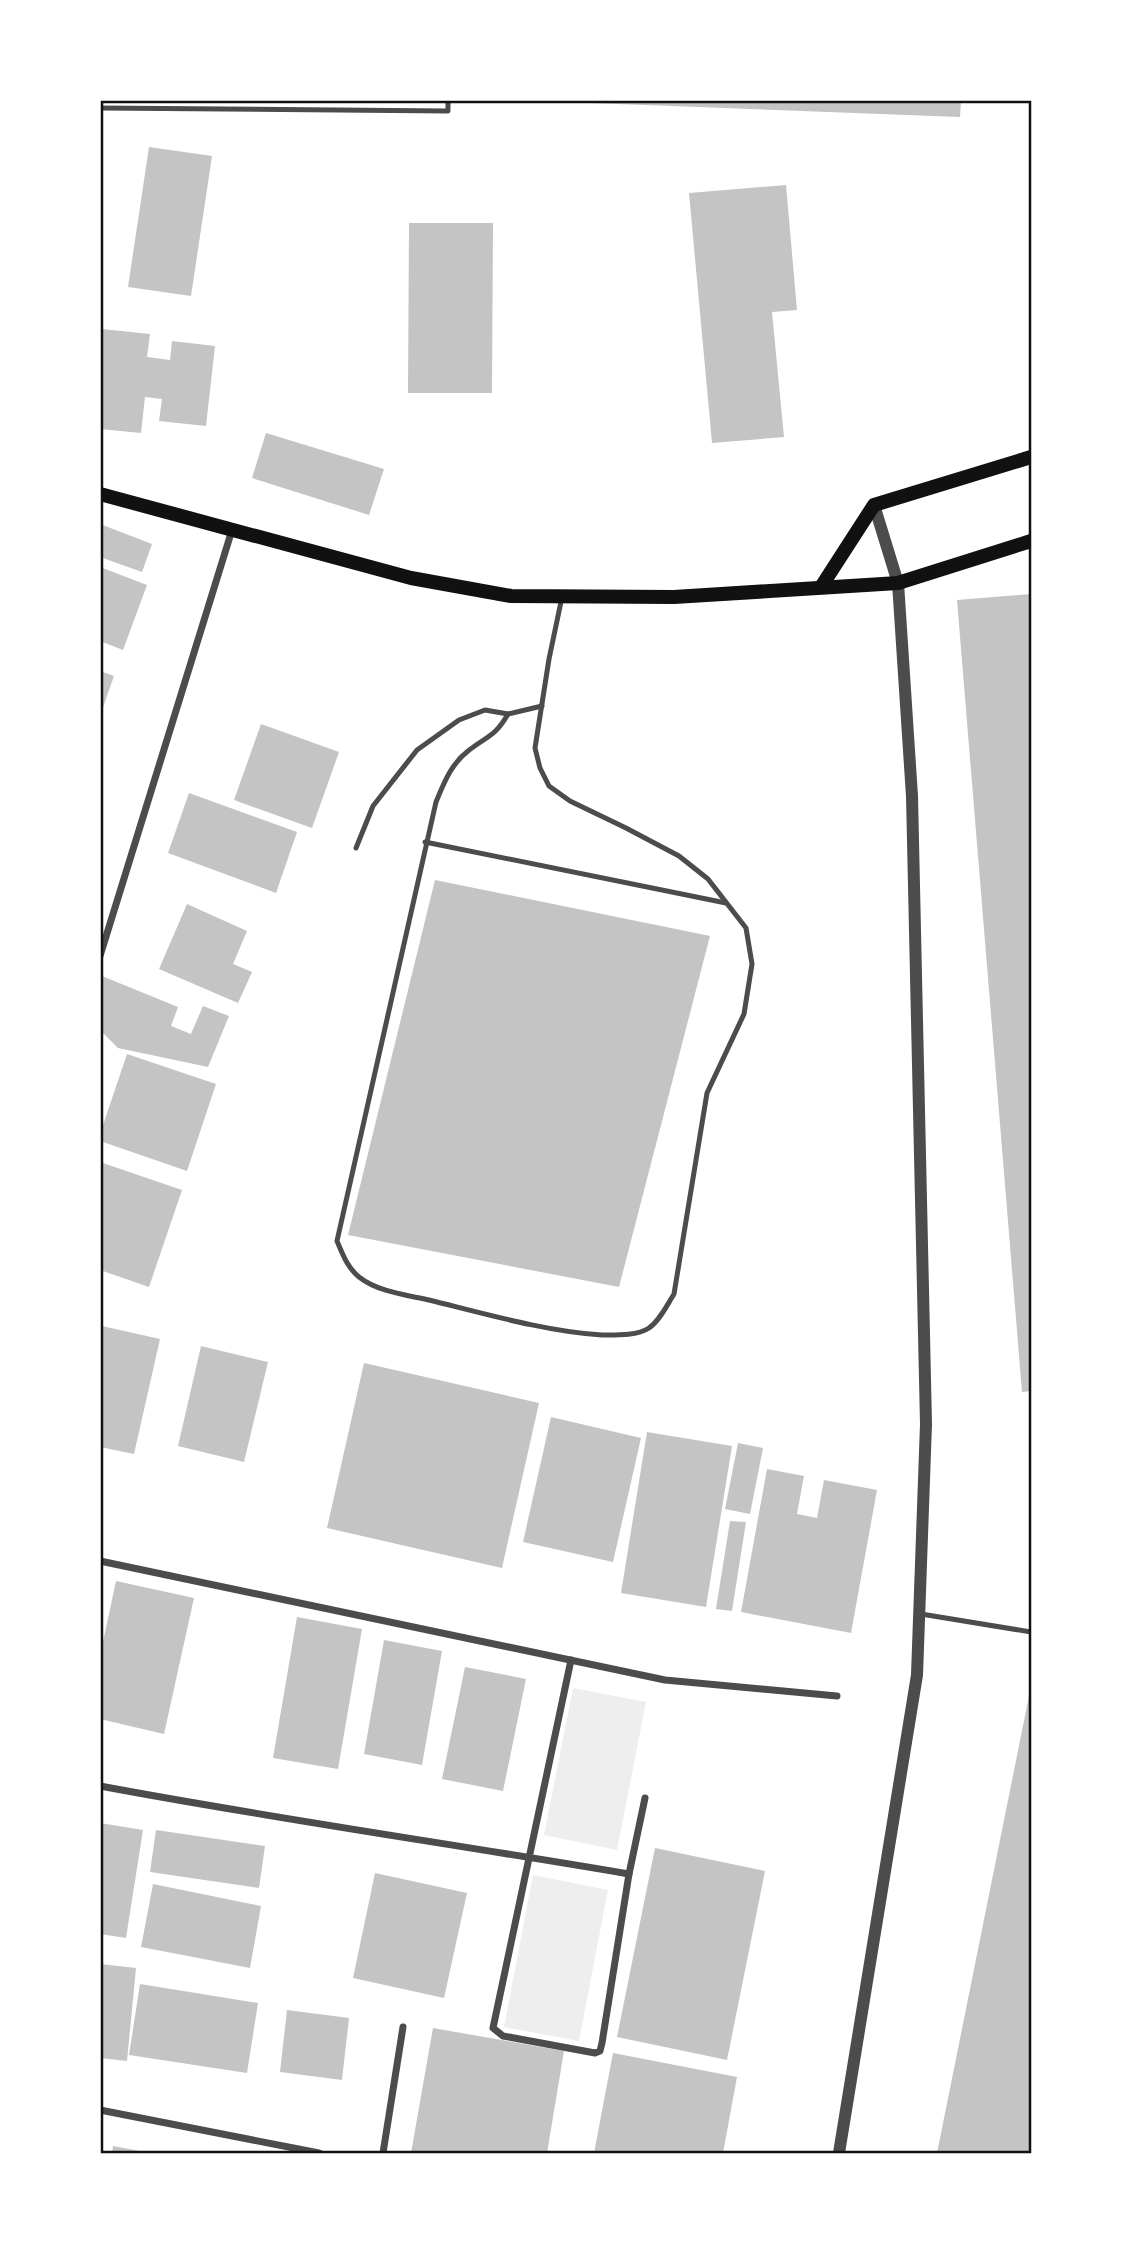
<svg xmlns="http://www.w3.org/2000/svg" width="1131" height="2253" font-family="Bitter,serif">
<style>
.green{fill:#eee}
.building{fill:#c4c4c4}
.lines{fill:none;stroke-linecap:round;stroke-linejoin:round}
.service{stroke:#4c4c4c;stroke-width:5}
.minor{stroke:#4c4c4c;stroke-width:7}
.tertiary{stroke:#4c4c4c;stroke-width:12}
.secondary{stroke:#111;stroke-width:14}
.neatline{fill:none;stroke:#111;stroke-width:2.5}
</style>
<rect width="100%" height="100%" fill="#fff"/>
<!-- green -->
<g class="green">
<path d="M 573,1688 L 646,1702 L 617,1850 L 544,1835 Z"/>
<path d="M 533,1875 L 608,1890 L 579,2041 L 504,2027 Z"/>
</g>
<!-- building -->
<g class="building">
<path d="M 591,100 L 961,100 L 960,117 L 591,103 Z"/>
<path d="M 149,147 L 212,156 L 191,296 L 128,287 Z"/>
<path d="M 786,185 L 797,310 L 772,312 L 784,437 L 712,443 L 689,193 Z"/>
<path d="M 409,223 L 493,223 L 492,393 L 408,393 Z"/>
<path d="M 102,329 L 150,334 L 147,357 L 170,360 L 172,341 L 215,346 L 206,426 L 159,421 L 162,399 L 145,397 L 141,433 L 100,429 L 100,351 Z"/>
<path d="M 266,433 L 384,469 L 369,515 L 252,478 Z"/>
<path d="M 100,524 L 152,544 L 142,572 L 100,557 Z"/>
<path d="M 100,567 L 147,585 L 123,650 L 100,641 Z"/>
<path d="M 1031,594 L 1031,1391 L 1022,1392 L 957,600 Z"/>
<path d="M 100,671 L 114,676 L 100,716 Z"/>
<path d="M 261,724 L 339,752 L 312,828 L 234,800 Z"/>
<path d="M 189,793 L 297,832 L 276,893 L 168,853 Z"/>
<path d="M 435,880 L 710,936 L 619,1287 L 348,1235 Z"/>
<path d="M 187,904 L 247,931 L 233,964 L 252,972 L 238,1003 L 159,969 Z"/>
<path d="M 102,976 L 178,1007 L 171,1026 L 191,1034 L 203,1006 L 229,1016 L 208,1067 L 118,1048 L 100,1030 L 100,981 Z"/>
<path d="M 127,1054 L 216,1084 L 187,1171 L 100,1141 L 100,1134 Z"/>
<path d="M 100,1162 L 182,1190 L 149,1287 L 100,1270 Z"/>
<path d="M 102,1326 L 160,1339 L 134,1454 L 100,1447 L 100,1338 Z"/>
<path d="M 201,1346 L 268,1362 L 244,1462 L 178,1446 Z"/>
<path d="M 364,1363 L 539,1403 L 502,1568 L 327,1528 Z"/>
<path d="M 551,1417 L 641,1438 L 613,1562 L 523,1542 Z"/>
<path d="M 647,1432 L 732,1446 L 706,1607 L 621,1593 Z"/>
<path d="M 738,1443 L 763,1448 L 750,1514 L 725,1509 Z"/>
<path d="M 767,1469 L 804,1476 L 797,1514 L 817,1518 L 824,1480 L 877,1490 L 851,1633 L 741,1612 Z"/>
<path d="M 730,1521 L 746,1522 L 732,1611 L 716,1609 Z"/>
<path d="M 116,1581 L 194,1598 L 164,1734 L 100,1719 L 100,1656 Z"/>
<path d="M 297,1617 L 362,1629 L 338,1769 L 273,1758 Z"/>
<path d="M 384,1640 L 442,1651 L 422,1765 L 364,1754 Z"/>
<path d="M 465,1667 L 526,1679 L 503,1791 L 442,1779 Z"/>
<path d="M 1030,1691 L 1031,2153 L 937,2153 Z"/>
<path d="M 100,1823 L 143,1830 L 126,1938 L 100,1934 Z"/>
<path d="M 156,1830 L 265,1846 L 259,1888 L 150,1872 Z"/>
<path d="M 655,1848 L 765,1871 L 727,2060 L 617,2037 Z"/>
<path d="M 375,1873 L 467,1893 L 444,1998 L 353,1978 Z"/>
<path d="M 153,1884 L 261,1906 L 250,1968 L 141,1947 Z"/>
<path d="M 100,1964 L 136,1968 L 127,2061 L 100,2058 Z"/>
<path d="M 140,1984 L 258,2003 L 247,2073 L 129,2055 Z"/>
<path d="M 287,2010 L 349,2018 L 342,2080 L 280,2072 Z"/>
<path d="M 433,2028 L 564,2051 L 547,2153 L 411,2153 Z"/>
<path d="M 613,2053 L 737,2077 L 723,2153 L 594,2153 Z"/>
<path d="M 113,2146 L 145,2152 L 145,2153 L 112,2153 Z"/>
</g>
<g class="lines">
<!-- service -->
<g class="service">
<path d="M 100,108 L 448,111 L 448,100"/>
<path d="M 508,714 C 495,737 487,736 468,751 C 451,764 444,783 436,802 L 337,1241 C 343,1255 347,1267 359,1277 C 378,1292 407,1295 429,1300 C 482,1313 548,1332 602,1335 C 615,1335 637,1336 649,1328 C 660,1320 667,1305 674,1294 L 707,1093 L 744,1014 L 752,964 L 746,928 L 708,879 L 679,856 L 626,828 L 570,801 L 549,786 L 540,768 L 535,748 L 549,659 L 562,597"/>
<path d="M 425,842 L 726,903"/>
<path d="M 356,848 L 373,806 L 417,750 L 459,720 L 485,710 L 508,714 L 542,706"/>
<path d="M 921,1614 L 1031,1632"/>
</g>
<!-- minor -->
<g class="minor">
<path d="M 100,956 L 232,530"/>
<path d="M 100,1561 L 665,1680 L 837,1696"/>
<path d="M 100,1786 C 276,1819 453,1844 629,1874 L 602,2043 L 600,2051 L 595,2053 L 503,2036 L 493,2028 L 571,1660"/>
<path d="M 629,1874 L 645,1798"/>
<path d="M 100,2110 L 319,2153"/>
<path d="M 383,2153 L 403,2027"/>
</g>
<!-- tertiary -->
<path class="tertiary" d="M 839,2153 L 917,1675 L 926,1424 L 912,796 L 898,583 L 874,505"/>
<!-- secondary -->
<g class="secondary">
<path d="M 100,494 L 411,578 L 511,596 L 674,597 L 898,583 L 1031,541"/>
<path d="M 821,587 L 874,505 L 1031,457"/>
</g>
</g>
<!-- border -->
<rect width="1131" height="2253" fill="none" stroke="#ffffff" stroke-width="203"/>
<rect x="102" y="102" width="928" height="2050" class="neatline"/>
</svg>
